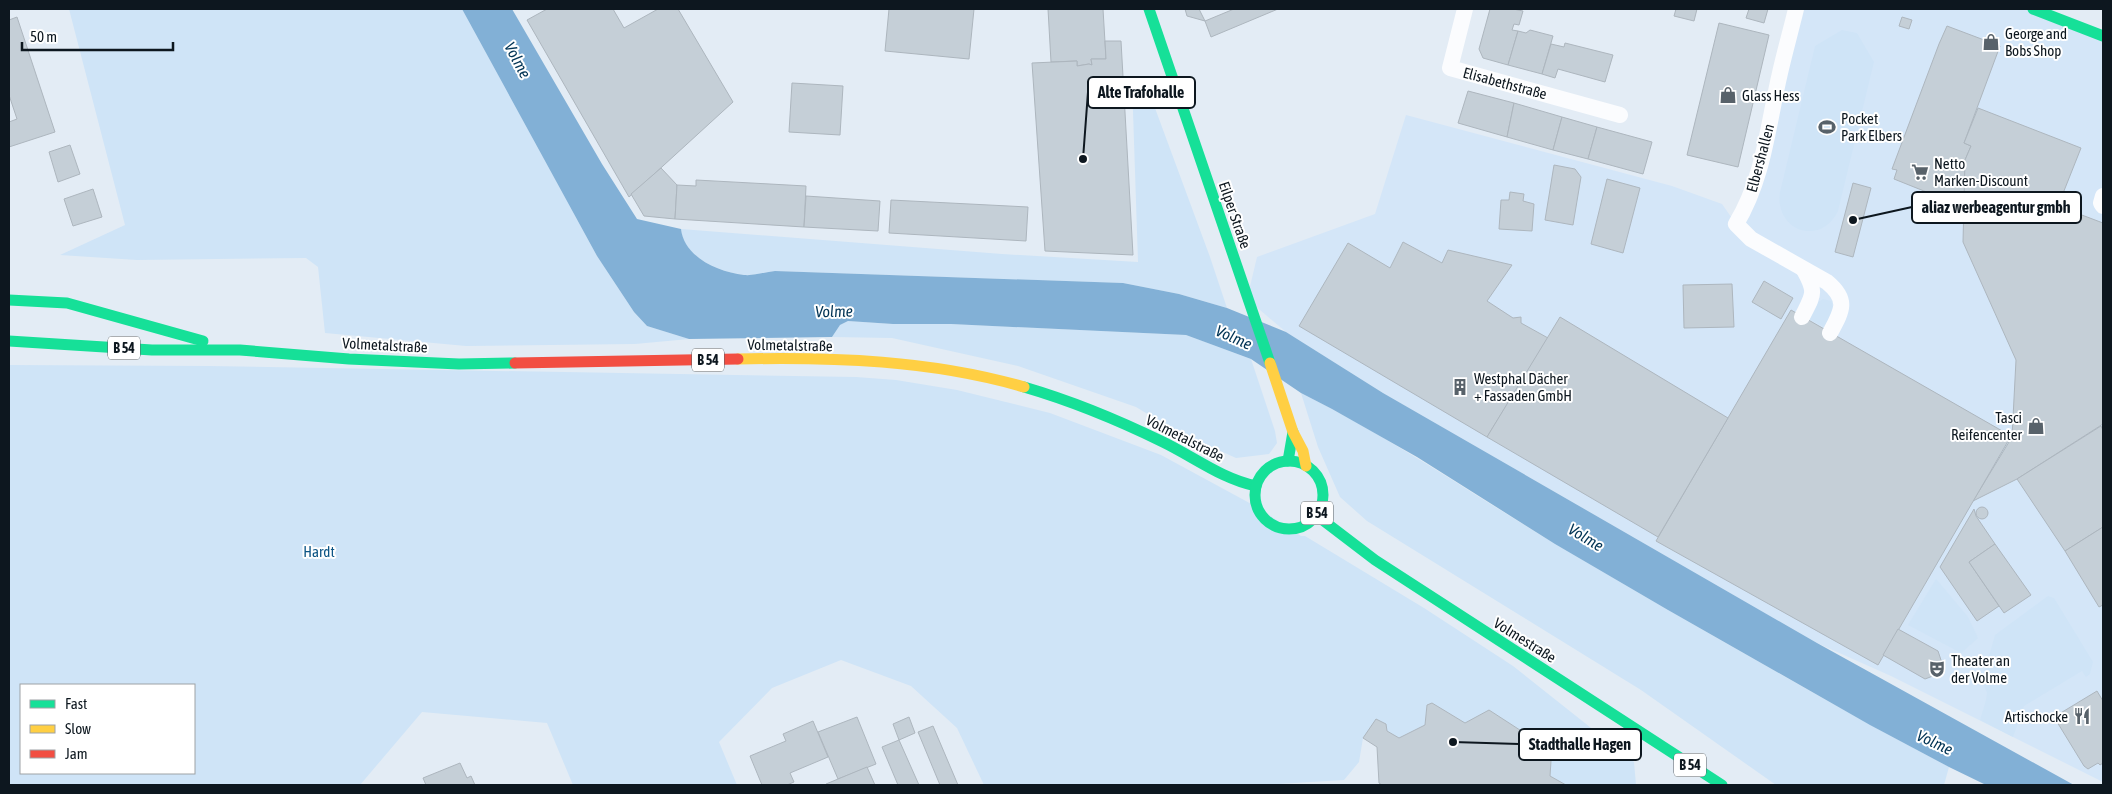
<svg xmlns="http://www.w3.org/2000/svg" width="2112" height="794" font-family="'Asap Condensed',sans-serif">
<style>
.built{fill:#d4e6f8}
.green{fill:#cfe4f7;fill-rule:evenodd}
.water{fill:#82b0d6}
.building{fill:#c5cfd7;stroke:#adb6be}
.lines{fill:none;stroke-linecap:round;stroke-linejoin:round}
.street{stroke:#fbfcfe;stroke-width:16}
.fast{stroke:#16e098;stroke-width:11}
.slow{stroke:#ffcf43;stroke-width:11}
.jam{stroke:#f24e42;stroke-width:11}
.labels{text-anchor:middle;dominant-baseline:central;stroke-width:4;stroke-linejoin:round;paint-order:stroke}
.shield{fill:#fff;stroke:#565d62;stroke-width:1}
.shield-label{font-size:14px;font-weight:bold;fill:#0d171f}
.poi-label{font-size:15px;fill:#0d171f;stroke:#fff;text-anchor:start}
.street-label{font-size:15px;fill:#0d171f;stroke:#fff}
.park-label{font-size:15px;fill:#0d5585;stroke:#fff}
.water-label{font-size:16px;font-style:italic;fill:#013354;stroke:#fff}
.leader{fill:none;stroke:#0d171f;stroke-width:2}
.callout-dot{fill:#0d171f;stroke:#fff;stroke-width:2}
.callout{fill:#fff;stroke:#0d171f;stroke-width:2}
.callout-label{font-size:16px;text-anchor:middle;font-weight:bold;fill:#0d171f}
</style>
<rect width="100%" height="100%" fill="#e3ecf5"/>
<!-- built -->
<path class="built" d="M 1796,9 L 2033,9 L 2103,36 L 2103,782 L 1891,676 L 1817,643 L 1383,393 L 1286,332 L 1247,299 L 1257,257 L 1375,214 L 1406,115 L 1672,186 L 1722,204 L 1736,224 Z"/>
<!-- green -->
<g class="green">
<path d="M 69,9 L 462,9 L 597,256 L 634,312 L 647,326 L 689,339 L 635,344 L 466,346 L 325,333 L 318,267 L 306,258 L 137,260 L 60,255 L 125,225 Z"/>
<path d="M 1842,30 L 1857,33 L 1874,62 L 1838,211 C 1821,247 1774,231 1780,192 L 1815,46 Z"/>
<path d="M 1132,81 L 1145,81 L 1210,257 L 1227,308 L 1179,294 L 1123,283 L 775,271 C 765,272 754,276 744,275 C 719,272 683,257 681,229 L 1002,254 L 1138,262 Z"/>
<path d="M 1823,299 L 1831,301 C 1836,311 1828,319 1824,327 L 1809,319 L 1818,302 Z"/>
<path d="M 848,321 L 893,324 L 951,324 L 1186,335 L 1251,359 L 1275,431 L 1277,443 L 1269,454 L 1236,458 L 1174,430 L 1136,407 L 1018,366 L 892,338 L 832,337 L 840,325 Z"/>
<path d="M 9,365 L 208,366 L 856,377 L 896,380 L 957,390 L 1050,413 L 1161,455 L 1255,506 L 1301,536 L 1305,536 L 1424,608 L 1513,666 L 1634,762 L 1636,785 L 1566,785 L 1550,776 L 1543,745 L 1489,710 L 1465,723 L 1432,703 L 1427,705 L 1425,725 L 1399,738 L 1387,731 L 1386,724 L 1376,720 L 1363,738 L 1359,762 L 1344,780 L 1262,785 L 984,785 L 957,728 L 911,686 L 841,660 L 772,688 L 719,742 L 737,785 L 573,785 L 547,723 L 422,712 L 360,785 L 9,785 ZM 21,685 L 194,685 L 194,773 L 21,773 Z"/>
<path d="M 1301,393 C 1390,437 1472,494 1557,545 C 1660,606 1764,665 1869,724 C 1895,739 1922,752 1949,767 L 1944,785 L 1776,785 L 1641,690 L 1367,521 L 1340,497 L 1318,447 Z"/>
<path d="M 1936,579 L 1968,617 L 1978,638 L 1961,653 L 1908,625 Z"/>
<path d="M 2048,596 L 2054,598 L 2093,662 L 2090,674 L 2086,677 L 2082,671 L 2024,706 L 2013,737 L 1980,720 L 1986,700 L 1987,693 L 1982,681 L 1995,635 Z"/>
</g>
<!-- water -->
<path class="water" d="M 462,9 L 512,9 L 602,164 L 637,219 L 681,229 C 684,257 718,272 744,275 C 754,276 765,272 775,271 L 1123,283 L 1179,294 L 1227,308 L 1286,332 L 1383,393 L 1817,643 L 2074,785 L 1986,785 L 1949,767 L 1870,725 L 1668,610 L 1555,544 L 1417,457 L 1332,409 L 1301,393 L 1251,359 L 1186,335 L 951,324 L 893,324 L 848,321 L 840,325 L 832,337 L 689,339 L 647,326 L 634,312 L 597,256 Z"/>
<!-- building -->
<g class="building">
<path d="M 547,9 L 613,9 L 624,28 L 658,9 L 678,9 L 733,102 L 629,197 L 527,20 Z"/>
<path d="M 889,9 L 974,9 L 969,59 L 885,51 Z"/>
<path d="M 1048,9 L 1103,9 L 1106,59 L 1091,59 L 1092,65 L 1089,64 L 1077,66 L 1077,61 L 1051,62 Z"/>
<path d="M 1185,9 L 1199,9 L 1205,21 L 1187,16 Z"/>
<path d="M 1234,9 L 1278,9 L 1211,37 L 1205,21 Z"/>
<path d="M 1490,9 L 1513,9 L 1523,11 L 1519,25 L 1514,24 L 1512,30 L 1518,31 L 1508,65 L 1483,58 L 1479,49 Z"/>
<path d="M 1676,9 L 1697,9 L 1694,21 L 1674,16 Z"/>
<path d="M 1749,9 L 1768,9 L 1764,23 L 1746,18 Z"/>
<path d="M 17,17 L 55,132 L 9,147 L 9,122 L 17,119 L 9,95 L 9,20 Z"/>
<path d="M 1902,17 L 1912,20 L 1909,29 L 1899,26 Z"/>
<path d="M 1719,23 L 1769,35 L 1738,167 L 1687,155 Z"/>
<path d="M 1947,26 L 2000,46 L 1964,143 L 1971,146 L 1965,160 L 1965,203 L 1954,203 L 1894,179 L 1897,170 L 1892,169 L 1939,44 Z"/>
<path d="M 1530,30 L 1553,36 L 1542,74 L 1508,65 L 1518,31 L 1526,33 Z"/>
<path d="M 1105,41 L 1121,41 L 1133,255 L 1045,251 L 1032,63 L 1077,61 L 1077,66 L 1089,64 L 1092,65 L 1091,59 L 1106,59 Z"/>
<path d="M 1565,43 L 1613,55 L 1605,82 L 1558,69 L 1555,78 L 1542,74 L 1551,44 L 1564,47 Z"/>
<path d="M 792,83 L 843,86 L 840,135 L 789,132 Z"/>
<path d="M 1468,91 L 1514,103 L 1507,137 L 1458,123 Z"/>
<path d="M 1514,103 L 1562,117 L 1553,150 L 1507,137 Z"/>
<path d="M 1978,108 L 2081,148 L 2058,206 L 2103,223 L 2103,424 L 2017,479 L 1973,501 L 2012,437 L 2016,360 L 1963,242 L 1965,160 L 1971,146 L 1964,143 Z"/>
<path d="M 1562,117 L 1597,127 L 1588,159 L 1553,150 Z"/>
<path d="M 1597,127 L 1652,142 L 1643,174 L 1588,159 Z"/>
<path d="M 70,145 L 80,174 L 58,182 L 49,152 Z"/>
<path d="M 1554,165 L 1575,169 L 1581,177 L 1573,225 L 1545,220 Z"/>
<path d="M 661,168 L 677,185 L 675,219 L 644,216 L 631,194 Z"/>
<path d="M 1607,179 L 1640,188 L 1623,253 L 1591,244 Z"/>
<path d="M 696,180 L 806,186 L 804,227 L 675,219 L 677,185 L 696,186 Z"/>
<path d="M 1853,183 L 1871,188 L 1853,257 L 1835,252 Z"/>
<path d="M 93,189 L 102,217 L 73,226 L 64,199 Z"/>
<path d="M 1510,192 L 1524,194 L 1523,201 L 1534,204 L 1532,231 L 1499,229 L 1501,200 L 1509,200 Z"/>
<path d="M 806,196 L 880,201 L 878,231 L 804,227 Z"/>
<path d="M 891,200 L 1028,207 L 1026,241 L 889,233 Z"/>
<path d="M 1403,242 L 1442,263 L 1448,250 L 1512,265 L 1487,301 L 1513,318 L 1521,317 L 1521,323 L 1548,338 L 1487,437 L 1299,326 L 1348,243 L 1390,268 Z"/>
<path d="M 1764,281 L 1793,298 L 1781,319 L 1752,302 Z"/>
<path d="M 1732,284 L 1734,327 L 1684,328 L 1683,285 Z"/>
<path d="M 1791,310 L 2011,436 L 1878,665 L 1656,541 Z"/>
<path d="M 1560,317 L 1728,418 L 1658,537 L 1487,437 Z"/>
<path d="M 2101,426 L 2103,430 L 2103,527 L 2065,551 L 2017,479 Z"/>
<circle cx="1982" cy="513" r="6"/>
<path d="M 1974,509 L 1976,516 L 1995,544 L 1969,562 L 1999,606 L 1977,621 L 1940,567 Z"/>
<path d="M 2103,527 L 2103,605 L 2099,607 L 2065,551 Z"/>
<path d="M 1995,544 L 2031,595 L 2004,613 L 1969,562 Z"/>
<path d="M 1898,629 L 1938,651 L 1942,663 L 1934,673 L 1934,677 L 1933,676 L 1925,679 L 1883,655 Z"/>
<path d="M 2097,691 L 2103,701 L 2103,763 L 2100,765 L 2098,763 L 2088,769 L 2084,766 L 2054,717 Z"/>
<path d="M 1432,703 L 1465,723 L 1489,710 L 1543,745 L 1552,746 L 1550,776 L 1566,785 L 1382,785 L 1379,783 L 1377,747 L 1363,738 L 1376,719 L 1386,724 L 1387,731 L 1399,738 L 1425,725 L 1427,705 Z"/>
<path d="M 857,717 L 876,764 L 838,779 L 818,732 Z"/>
<path d="M 909,717 L 915,733 L 899,740 L 893,724 Z"/>
<path d="M 813,721 L 828,757 L 790,773 L 794,782 L 787,785 L 762,785 L 750,756 L 786,741 L 783,734 Z"/>
<path d="M 933,726 L 958,785 L 940,785 L 918,732 Z"/>
<path d="M 899,740 L 919,785 L 898,785 L 882,747 Z"/>
<path d="M 460,763 L 467,778 L 471,776 L 475,785 L 426,785 L 423,778 Z"/>
<path d="M 867,767 L 875,785 L 827,785 L 826,784 Z"/>
</g>
<g class="lines">
<!-- street -->
<g class="street">
<path d="M 1465,9 L 1450,68 L 1620,115"/>
<path d="M 1796,9 C 1791,30 1785,51 1780,73 C 1768,124 1764,178 1736,224 L 1751,239 L 1827,282 C 1849,300 1842,311 1830,333"/>
<path d="M 2103,196 L 2101,203 L 2103,206"/>
<path d="M 1802,317 C 1813,295 1817,293 1804,270"/>
</g>
<!-- fast -->
<g class="fast">
<path d="M 1149,9 L 1270,363"/>
<path d="M 2033,9 L 2103,36"/>
<path d="M 9,300 L 67,303 L 203,341"/>
<path d="M 9,341 L 152,350 L 240,350 L 349,359 L 459,364 L 515,363"/>
<path d="M 1024,387 C 1072,401 1118,420 1163,442 C 1194,457 1222,479 1256,486"/>
<path d="M 1288,461 L 1293,432"/>
<circle cx="1289" cy="495" r="34"/>
<path d="M 1316,515 L 1375,560 L 1722,785"/>
</g>
<!-- slow -->
<g class="slow">
<path d="M 738,359 C 834,357 931,360 1024,387"/>
<path d="M 1270,363 L 1293,432 L 1303,451 L 1306,466"/>
</g>
<!-- jam -->
<path class="jam" d="M 515,363 L 738,359"/>
</g>
<!-- icons -->
<defs>
<g id="shop-bare" transform="scale(1.35)"><path d="M-5-2.5h2.3a2.7 3.5 0 0 1 5.4 0H5L5.5 6h-11ZM-1.5-2.5h3a1.5 2.3 0 0 0-3 0Z" fill="#58626a" stroke="#fff" stroke-width="2.5" paint-order="stroke"/></g>
<g id="stadium-bare" transform="scale(1.35)"><path d="M0-5a6.5 5 0 1 0 0 10a6.5 5 0 1 0 0-10ZM-3.5-1.8h7v3.6h-7Z" fill="#58626a" stroke="#fff" stroke-width="2.5" paint-order="stroke"/></g>
<g id="supermarket-bare" transform="scale(1.35)"><path d="M-6-5.5h2.5l.6 2H6L4.5 2H-2.5L-4.4-4H-6ZM-1.5 3.2a1.3 1.3 0 1 0 .1 0ZM3 3.2a1.3 1.3 0 1 0 .1 0Z" fill="#58626a" stroke="#fff" stroke-width="2.5" paint-order="stroke"/></g>
<g id="building-bare" transform="scale(1.35)"><path d="M-4-6H4V6H1V3H-1V6H-4ZM-2.5-4.3h1.7v1.8h-1.7ZM.8-4.3h1.7v1.8H.8ZM-2.5-1h1.7V.8h-1.7ZM.8-1h1.7V.8H.8Z" fill="#58626a" stroke="#fff" stroke-width="2.5" paint-order="stroke"/></g>
<g id="theatre-bare" transform="scale(1.35)"><path d="M-5-5.5Q0-4 5-5.5V0Q5 5 0 6Q-5 5-5 0ZM-3.3-2.5H-1v1.5H-3.3ZM1-2.5H3.3v1.5H1ZM-2.8 1Q0 5.5 2.8 1Z" fill="#58626a" stroke="#fff" stroke-width="2.5" paint-order="stroke"/></g>
<g id="restaurant-bare" transform="scale(1.35)"><path d="M-5-6h1v4h1v-4h1v4h1v-4h1v5L-1.5 .5V6h-2V.5L-5-1ZM5-6V6H3V1.5H1.5Q1.5-4 5-6Z" fill="#58626a" stroke="#fff" stroke-width="2.5" paint-order="stroke"/></g>
</defs>
<g fill-rule="evenodd">
<use href="#shop-bare" x="1991" y="42"/>
<use href="#shop-bare" x="1728" y="95"/>
<use href="#stadium-bare" x="1827" y="127"/>
<use href="#supermarket-bare" x="1920" y="172"/>
<use href="#building-bare" x="1460" y="387"/>
<use href="#shop-bare" x="2036" y="426"/>
<use href="#theatre-bare" x="1937" y="669"/>
<use href="#restaurant-bare" x="2082" y="716"/>
</g>
<g class="labels">
<!-- shield labels -->
<g class="shield">
<rect x="108" y="336.5" width="32" height="23" rx="4"/>
<rect x="692" y="348.5" width="32" height="23" rx="4"/>
<rect x="1301" y="501.5" width="32" height="23" rx="4"/>
<rect x="1674" y="753.5" width="32" height="23" rx="4"/>
</g>
<g class="shield-label">
<text x="124" y="348">B 54</text>
<text x="708" y="360">B 54</text>
<text x="1317" y="513">B 54</text>
<text x="1690" y="765">B 54</text>
</g>
<!-- poi labels -->
<g class="poi-label">
<text x="2005" y="33">George and<tspan x="2005" dy="17">Bobs Shop</tspan></text>
<text x="1742" y="95">Glass Hess</text>
<text x="1841" y="118">Pocket<tspan x="1841" dy="17">Park Elbers</tspan></text>
<text x="1934" y="163">Netto<tspan x="1934" dy="17">Marken-Discount</tspan></text>
<text x="1474" y="378">Westphal Dächer<tspan x="1474" dy="17">+ Fassaden GmbH</tspan></text>
<text x="2022" y="417" text-anchor="end">Tasci<tspan x="2022" dy="17">Reifencenter</tspan></text>
<text x="1951" y="660">Theater an<tspan x="1951" dy="17">der Volme</tspan></text>
<text x="2068" y="716" text-anchor="end">Artischocke</text>
</g>
<!-- street labels -->
<g class="street-label">
<text transform="translate(1505 83) rotate(15)">Elisabethstraße</text>
<text transform="translate(1760 158) rotate(-75)">Elbershallen</text>
<text transform="translate(1235 215) rotate(71)">Eilper Straße</text>
<text transform="translate(385 345) rotate(3)">Volmetalstraße</text>
<text transform="translate(790 345) rotate(1)">Volmetalstraße</text>
<text transform="translate(1185 438) rotate(27)">Volmetalstraße</text>
<text transform="translate(1525 640) rotate(32)">Volmestraße</text>
</g>
<!-- park labels -->
<g class="park-label">
<text x="319" y="551">Hardt</text>
</g>
<!-- water labels -->
<g class="water-label">
<text transform="translate(518 60) rotate(62)">Volme</text>
<text transform="translate(834 311) rotate(-1)">Volme</text>
<text transform="translate(1234 337) rotate(24)">Volme</text>
<text transform="translate(1586 537) rotate(31)">Volme</text>
<text transform="translate(1935 742) rotate(25)">Volme</text>
</g>
</g>
<!-- callouts -->
<path class="leader" d="M1083 159L1088 92M1853 220L1912 207M1453 742L1519 744"/>
<g class="callout-dot">
<circle cx="1083" cy="159" r="5"/>
<circle cx="1853" cy="220" r="5"/>
<circle cx="1453" cy="742" r="5"/>
</g>
<g class="callout">
<rect x="1088" y="77" width="107" height="31" rx="5"/>
<rect x="1912" y="192" width="169" height="31" rx="5"/>
<rect x="1519" y="729" width="122" height="31" rx="5"/>
</g>
<g class="callout-label">
<text x="1141" y="98">Alte Trafohalle</text>
<text x="1996" y="213">aliaz werbeagentur gmbh</text>
<text x="1580" y="750">Stadthalle Hagen</text>
</g>
<!-- border -->
<rect width="2112" height="794" fill="none" stroke="#0d171f" stroke-width="20"/>
<!-- legend -->
<rect x="20" y="684" width="175" height="90" fill="#ffffff" stroke="#9ea2a5"/>
<rect x="30" y="700" width="25" height="8" fill="#16e098" stroke="#9ea2a5"/>
<text x="65" y="709" font-size="15" fill="#0d171f">Fast</text>
<rect x="30" y="725" width="25" height="8" fill="#ffcf43" stroke="#9ea2a5"/>
<text x="65" y="734" font-size="15" fill="#0d171f">Slow</text>
<rect x="30" y="750" width="25" height="8" fill="#f24e42" stroke="#9ea2a5"/>
<text x="65" y="759" font-size="15" fill="#0d171f">Jam</text>
<!-- scale -->
<path d="M22 42v8h151v-8" fill="none" stroke="#0d171f" stroke-width="2.5"/>
<text x="30" y="42" font-size="15" fill="#0d171f" stroke="#ffffff" stroke-width="4" paint-order="stroke">50 m</text>
</svg>
